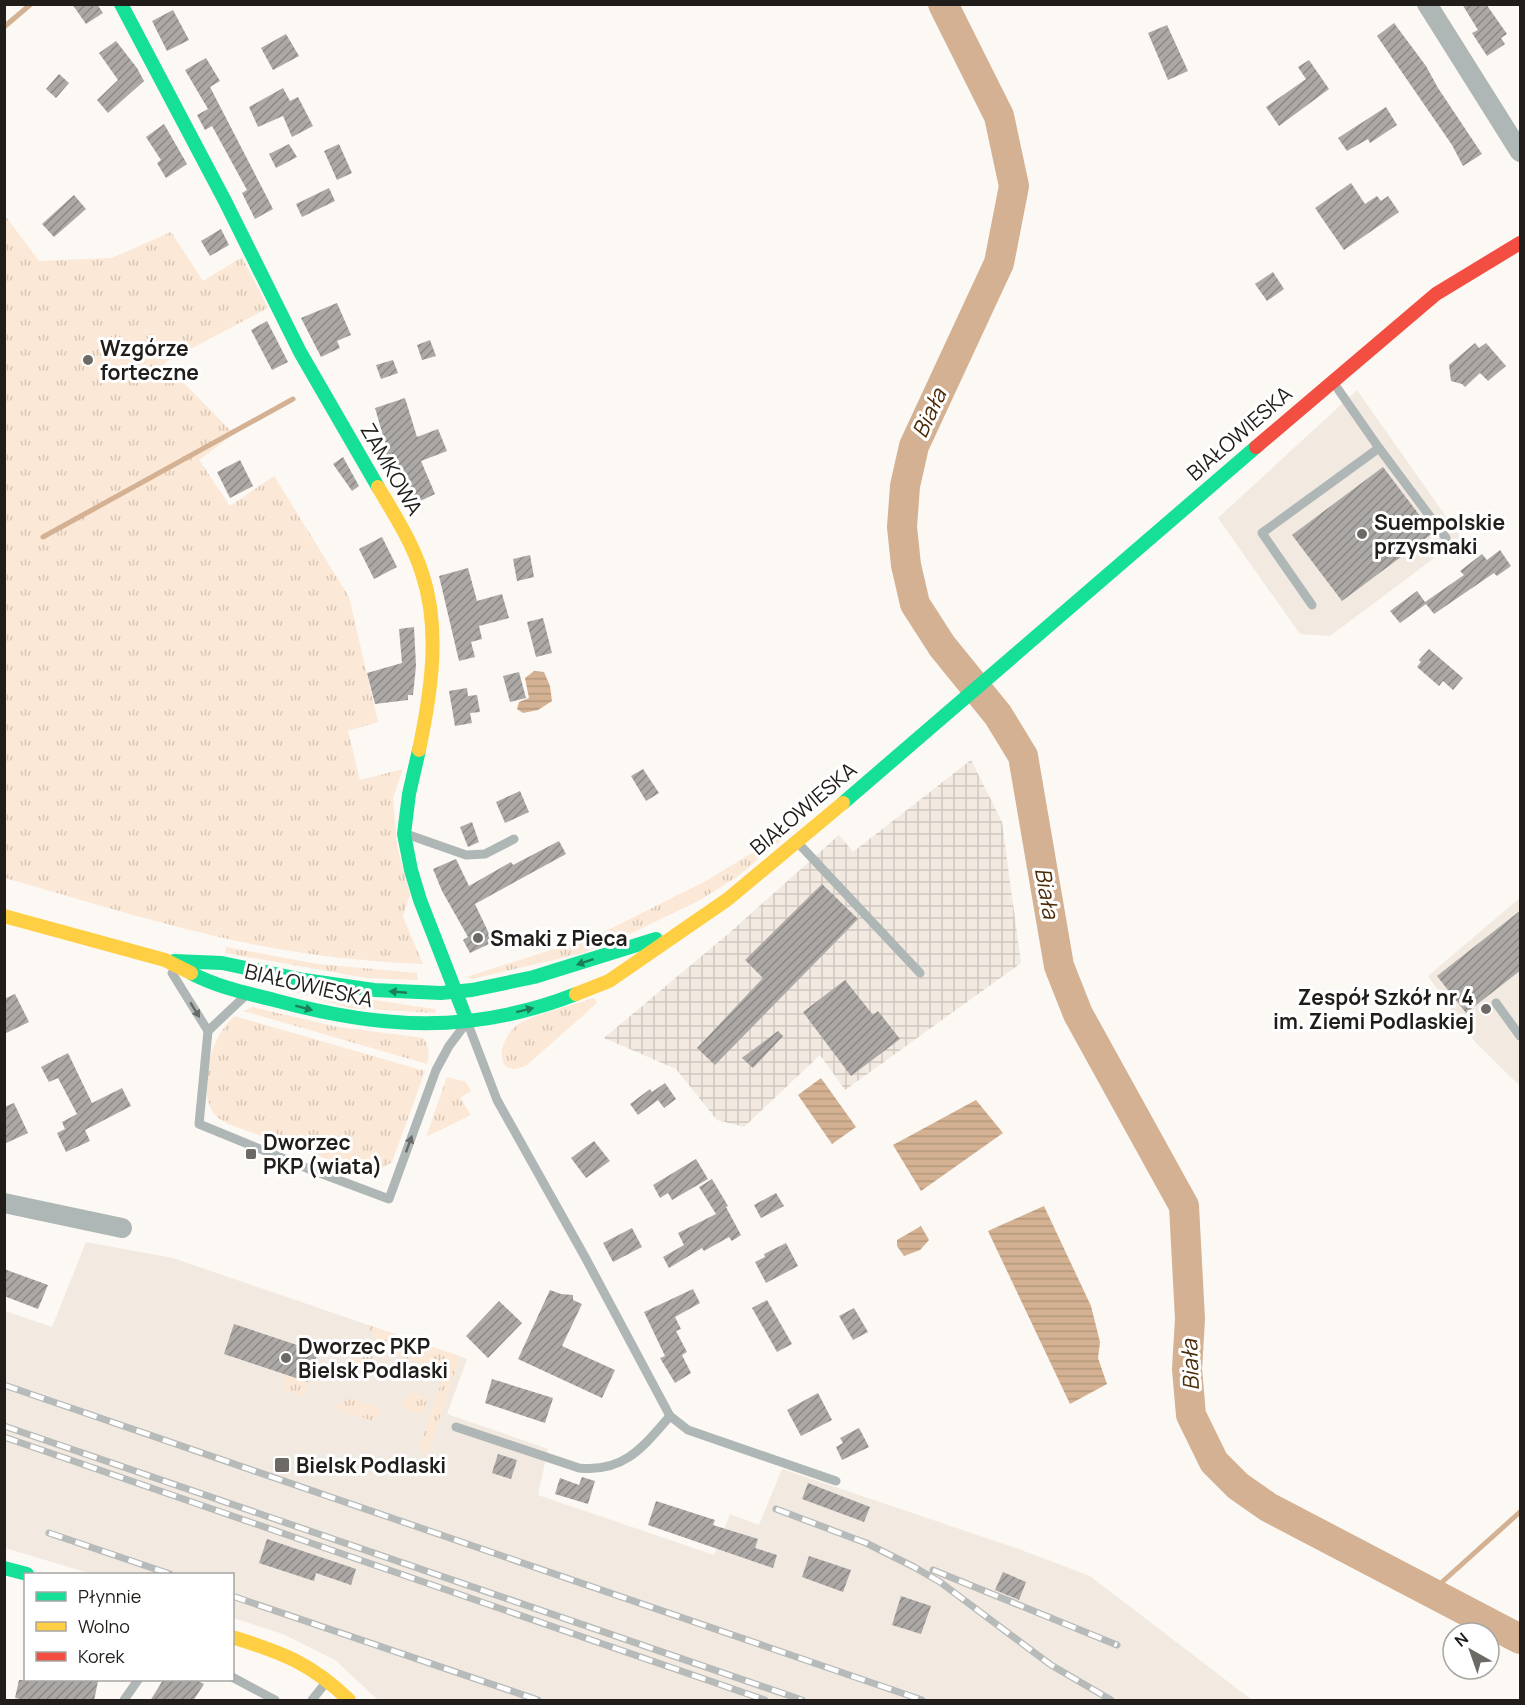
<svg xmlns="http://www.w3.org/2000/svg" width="1525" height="1705" font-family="Manrope,sans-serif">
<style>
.built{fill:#f2e9e0}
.industrial{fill:url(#industrial-grid)}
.grass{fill:url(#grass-tufts)}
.water{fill:url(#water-rules)}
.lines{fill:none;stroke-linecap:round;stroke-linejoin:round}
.stream{stroke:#d3b192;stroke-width:5}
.river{stroke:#d3b192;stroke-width:30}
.building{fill:url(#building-hatch)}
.lane{stroke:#aeb7b6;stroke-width:9}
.street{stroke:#aeb7b6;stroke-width:20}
.fast{stroke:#16e098;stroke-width:14}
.slow{stroke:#ffcf43;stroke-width:14}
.jam{stroke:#f24e42;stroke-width:14}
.rail-casing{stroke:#b6bab8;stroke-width:7}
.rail{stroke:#fff;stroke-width:4.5;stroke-dasharray:14;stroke-linecap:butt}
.oneway{fill:#1b7e59}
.oneway2{fill:#676a68}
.poi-dot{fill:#6d6a66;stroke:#fff;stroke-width:2}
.labels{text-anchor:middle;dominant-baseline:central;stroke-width:6;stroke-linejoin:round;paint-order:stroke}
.poi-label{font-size:21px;font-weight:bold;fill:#201d1a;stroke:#fff;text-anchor:start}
.street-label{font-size:21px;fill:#201d1a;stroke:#fff}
.water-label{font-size:22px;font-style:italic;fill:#4c2c09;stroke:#fff}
</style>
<defs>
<pattern id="industrial-grid" width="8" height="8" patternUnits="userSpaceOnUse" patternTransform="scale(1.5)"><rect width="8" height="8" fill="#f2e9e0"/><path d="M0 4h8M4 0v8" fill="none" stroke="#cfc7c0"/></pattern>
<pattern id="grass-tufts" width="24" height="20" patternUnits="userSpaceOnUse" patternTransform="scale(1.5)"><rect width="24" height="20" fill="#fbe8d6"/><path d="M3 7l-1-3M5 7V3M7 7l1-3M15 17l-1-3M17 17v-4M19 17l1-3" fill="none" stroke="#d7c7b7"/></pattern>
<pattern id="water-rules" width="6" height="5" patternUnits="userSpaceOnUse" patternTransform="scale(1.5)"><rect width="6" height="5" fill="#d3b192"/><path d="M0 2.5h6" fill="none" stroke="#b5987d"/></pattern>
<pattern id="building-hatch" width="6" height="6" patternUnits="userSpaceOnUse" patternTransform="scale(1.5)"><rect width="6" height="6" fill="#aba8a5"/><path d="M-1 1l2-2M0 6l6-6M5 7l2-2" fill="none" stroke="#8b8886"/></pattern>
</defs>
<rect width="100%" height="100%" fill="#fcf8f4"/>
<!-- built -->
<g class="built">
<path d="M 1357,390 L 1461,538 L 1330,636 L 1300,634 L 1218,518 Z"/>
<path d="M 1520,898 L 1520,1086 L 1475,1042 L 1428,976 Z"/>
<path d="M 86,1242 L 173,1258 L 467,1359 L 447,1414 L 548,1449 L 538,1495 L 714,1555 L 730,1514 L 759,1525 L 782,1469 L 1016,1548 L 1090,1576 L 1252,1700 L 378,1700 L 335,1660 L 283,1634 L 233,1618 L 232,1574 L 92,1574 L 5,1548 L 5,1311 L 52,1327 Z"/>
</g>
<!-- industrial -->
<path class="industrial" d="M 971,760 L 1002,822 L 1021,963 L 845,1090 L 820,1055 L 744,1127 L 717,1120 L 676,1069 L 604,1038 L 728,934 L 839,835 L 853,852 Z"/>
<!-- grass -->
<g class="grass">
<path d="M 4,214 L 39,261 L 112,258 L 171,232 L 203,281 L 242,257 L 268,308 L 164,363 L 234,434 L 199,460 L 230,506 L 274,476 L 349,597 L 378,722 L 348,731 L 360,780 L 403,769 L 393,798 L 397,846 L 410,894 L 403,917 L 423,964 C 352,961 281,952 211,935 C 142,919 73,897 5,878 Z"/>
<path d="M 803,822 L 737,877 L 700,900 L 634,932 L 583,953 L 472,979 L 466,977 L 598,935 L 706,881 Z"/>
<path d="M 226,947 L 318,964 L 417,973 L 418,980 L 367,978 L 225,953 Z"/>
<path d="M 271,985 L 435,1009 L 436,1013 L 349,1008 Z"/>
<path d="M 594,998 L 597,1003 L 527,1065 C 494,1081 497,1041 516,1026 C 527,1016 577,1004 594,998 Z"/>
<path d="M 252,1007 L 338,1027 L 424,1038 C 429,1048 430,1054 427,1064 L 244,1011 Z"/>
<path d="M 234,1016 L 425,1071 L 392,1162 L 374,1173 L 361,1171 L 228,1124 C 224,1121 219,1119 216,1116 C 200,1099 207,1062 215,1043 C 220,1033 226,1024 234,1016 Z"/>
<path d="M 447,1077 L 466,1082 L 471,1091 L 460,1098 L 471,1115 L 426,1137 Z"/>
<path d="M 368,1325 L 460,1356 L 426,1459 L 420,1446 L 442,1381 L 441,1372 L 436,1368 L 378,1349 Z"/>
<path d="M 367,1355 L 374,1357 L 381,1372 L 379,1376 L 351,1367 L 352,1362 Z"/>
<path d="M 285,1375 L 308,1382 L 303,1397 L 281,1389 Z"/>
<path d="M 413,1392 L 428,1397 L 422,1415 L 404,1409 L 402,1402 Z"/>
<path d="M 351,1398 L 376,1407 L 381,1413 L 373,1421 L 332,1407 Z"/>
</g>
<!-- water -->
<g class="water">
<path d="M 534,671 L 544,672 L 550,686 L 552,701 L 538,710 L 523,713 L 517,709 L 519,702 L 529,698 L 525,678 Z"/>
<path d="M 821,1078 L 856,1127 L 832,1144 L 798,1095 Z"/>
<path d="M 976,1100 L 1003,1133 L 921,1191 L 893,1145 Z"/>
<path d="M 1044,1206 L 1091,1306 L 1100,1342 L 1098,1358 L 1107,1384 L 1070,1404 L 988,1231 Z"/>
<path d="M 921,1226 L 929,1240 L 920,1250 L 904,1256 L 897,1246 L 897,1240 Z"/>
</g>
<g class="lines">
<!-- stream -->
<g class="stream">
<path d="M 4,27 L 31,4"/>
<path d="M 43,537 L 293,399"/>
<path d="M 1431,1592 L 1520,1512"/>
</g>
<!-- river -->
<path class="river" d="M 943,4 L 999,116 L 1014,186 L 999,263 L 914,446 L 905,486 L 902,527 L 906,565 L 915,604 L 942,646 L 998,715 L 1023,756 L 1059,966 L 1078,1014 L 1184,1206 L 1190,1319 L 1187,1369 L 1191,1415 L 1214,1462 L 1238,1486 L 1268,1507 L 1520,1639"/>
</g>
<!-- building -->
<g class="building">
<path d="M 72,4 L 97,4 L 103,13 L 86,24 Z"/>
<path d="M 1462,4 L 1486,4 L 1507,34 L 1501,38 L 1505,44 L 1487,56 L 1472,33 L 1478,30 Z"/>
<path d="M 173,10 L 189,40 L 167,51 L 152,21 Z"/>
<path d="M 1394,23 L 1426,66 L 1438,88 L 1482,154 L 1463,166 L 1452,145 L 1377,36 Z"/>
<path d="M 1167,25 L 1188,71 L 1168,80 L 1148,33 Z"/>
<path d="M 286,34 L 299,56 L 273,70 L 261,48 Z"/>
<path d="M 116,41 L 137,68 L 144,81 L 108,113 L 97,100 L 118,80 L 99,53 Z"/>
<path d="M 206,58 L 220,81 L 210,87 L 273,209 L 255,219 L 242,193 L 247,190 L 212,126 L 205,130 L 197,115 L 208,109 L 185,70 Z"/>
<path d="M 1309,60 L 1329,89 L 1279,126 L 1266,107 L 1306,79 L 1298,67 Z"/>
<path d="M 59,74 L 69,83 L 56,98 L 46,89 Z"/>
<path d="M 283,88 L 290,101 L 298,97 L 313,126 L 292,137 L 283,116 L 258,127 L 249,107 Z"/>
<path d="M 1386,107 L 1397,125 L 1370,143 L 1368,139 L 1347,151 L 1338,138 Z"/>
<path d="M 164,124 L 187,164 L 166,178 L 157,163 L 161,160 L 146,137 Z"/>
<path d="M 289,144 L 297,157 L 276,168 L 269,154 Z"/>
<path d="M 339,144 L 352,173 L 337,180 L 324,151 Z"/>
<path d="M 1351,183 L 1365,204 L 1377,196 L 1381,201 L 1388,196 L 1399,212 L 1344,250 L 1315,208 Z"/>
<path d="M 329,188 L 335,201 L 302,217 L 296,204 Z"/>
<path d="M 74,195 L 86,209 L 54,237 L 42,224 Z"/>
<path d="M 221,229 L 229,245 L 210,256 L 201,241 Z"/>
<path d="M 1273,272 L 1284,289 L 1267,301 L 1255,284 Z"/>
<path d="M 337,303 L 351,335 L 337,341 L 340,348 L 321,357 L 301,318 Z"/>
<path d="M 267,321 L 288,362 L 272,370 L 251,330 Z"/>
<path d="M 430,340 L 436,356 L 422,360 L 417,345 Z"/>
<path d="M 1475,343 L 1479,348 L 1486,343 L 1506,366 L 1488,381 L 1480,373 L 1465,387 L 1462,384 L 1451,381 L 1449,365 Z"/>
<path d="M 393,360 L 398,373 L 381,379 L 376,365 Z"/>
<path d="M 405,398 L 417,437 L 438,429 L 447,451 L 421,461 L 435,494 L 414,504 L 399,469 L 393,472 L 381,448 L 386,446 L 375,408 Z"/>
<path d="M 343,457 L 359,486 L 352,491 L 333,464 Z"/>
<path d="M 240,460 L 253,486 L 230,498 L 217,472 Z"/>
<path d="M 1383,467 L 1433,533 L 1342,601 L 1292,535 Z"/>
<path d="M 382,537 L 397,567 L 374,579 L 359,549 Z"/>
<path d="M 1500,550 L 1511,566 L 1497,576 L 1494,573 L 1434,614 L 1426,604 L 1400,623 L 1390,611 L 1417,591 L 1425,602 L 1464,575 L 1460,571 L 1482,554 L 1487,560 Z"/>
<path d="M 530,555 L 534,577 L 517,581 L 513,559 Z"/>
<path d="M 468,568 L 477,601 L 502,594 L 509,618 L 479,626 L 482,639 L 471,642 L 475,657 L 459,661 L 439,576 Z"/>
<path d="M 543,618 L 552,653 L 536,657 L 527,622 Z"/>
<path d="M 414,627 L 416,666 L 413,695 L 408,695 L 408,700 L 375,704 L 367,673 L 402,663 L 399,629 Z"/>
<path d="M 1429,649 L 1463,678 L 1453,690 L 1443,681 L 1439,686 L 1417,667 L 1421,662 L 1419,660 Z"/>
<path d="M 519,672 L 526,698 L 510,702 L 503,676 Z"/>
<path d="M 467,688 L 468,696 L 477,695 L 480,712 L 470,713 L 472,723 L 455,726 L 449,691 Z"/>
<path d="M 643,769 L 659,793 L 646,801 L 631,776 Z"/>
<path d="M 520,791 L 529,812 L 505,823 L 496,802 Z"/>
<path d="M 472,822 L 479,842 L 468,847 L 460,827 Z"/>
<path d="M 559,841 L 566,854 L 475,904 L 493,942 L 470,953 L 463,940 L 468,937 L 442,891 L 433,869 L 456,859 L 469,886 L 511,862 L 513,865 Z"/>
<path d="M 822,884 L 858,919 L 715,1065 L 697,1048 L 763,978 L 745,960 Z"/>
<path d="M 1521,910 L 1521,970 L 1466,1013 L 1437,976 Z"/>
<path d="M 845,980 L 873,1015 L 878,1011 L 900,1039 L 851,1076 L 803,1012 Z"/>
<path d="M 15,994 L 29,1022 L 4,1034 L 4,999 Z"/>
<path d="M 778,1031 L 783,1036 L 753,1068 L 742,1058 Z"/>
<path d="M 68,1053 L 92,1103 L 122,1088 L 131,1106 L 85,1130 L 90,1141 L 66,1152 L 57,1133 L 65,1129 L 62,1122 L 77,1114 L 58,1078 L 49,1082 L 41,1067 Z"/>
<path d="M 665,1083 L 676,1099 L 664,1108 L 658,1100 L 638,1115 L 630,1104 L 650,1089 L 652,1092 Z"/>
<path d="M 14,1103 L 28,1133 L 4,1144 L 4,1107 Z"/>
<path d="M 594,1141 L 610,1161 L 586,1178 L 571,1158 Z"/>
<path d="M 696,1159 L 708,1179 L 672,1200 L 668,1193 L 660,1198 L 653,1185 Z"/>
<path d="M 712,1179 L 728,1206 L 726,1207 L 741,1235 L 732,1241 L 729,1237 L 704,1251 L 702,1248 L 669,1268 L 663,1257 L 684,1245 L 678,1233 L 716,1214 L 699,1187 Z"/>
<path d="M 776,1193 L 784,1206 L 761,1218 L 754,1205 Z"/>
<path d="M 632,1228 L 642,1247 L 613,1262 L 603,1243 Z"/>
<path d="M 786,1243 L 798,1266 L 766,1283 L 755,1262 L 765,1257 L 764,1254 Z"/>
<path d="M 4,1269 L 48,1285 L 38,1309 L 4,1296 Z"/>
<path d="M 693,1289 L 700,1303 L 675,1317 L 681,1329 L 676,1331 L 687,1352 L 682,1355 L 691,1373 L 675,1383 L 660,1358 L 665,1356 L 644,1312 Z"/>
<path d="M 550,1290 L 561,1294 L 573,1295 L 573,1300 L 582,1304 L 562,1346 L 615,1370 L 602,1398 L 518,1359 Z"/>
<path d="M 767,1300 L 792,1344 L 777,1352 L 752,1308 Z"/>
<path d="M 499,1301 L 522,1323 L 488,1358 L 466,1336 Z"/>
<path d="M 854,1308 L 868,1332 L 853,1340 L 839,1316 Z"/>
<path d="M 234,1324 L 318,1352 L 308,1382 L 224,1354 Z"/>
<path d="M 492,1379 L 553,1398 L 545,1423 L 485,1403 Z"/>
<path d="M 818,1393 L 832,1420 L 801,1436 L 787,1410 Z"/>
<path d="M 859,1428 L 869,1447 L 842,1460 L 836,1447 L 843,1443 L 840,1438 Z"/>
<path d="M 498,1454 L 517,1460 L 511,1479 L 492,1473 Z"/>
<path d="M 582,1477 L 595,1481 L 588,1504 L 555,1494 L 560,1478 L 579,1485 Z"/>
<path d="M 808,1483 L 870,1507 L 864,1522 L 802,1499 Z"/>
<path d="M 656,1501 L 715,1520 L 713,1525 L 758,1539 L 755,1548 L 777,1555 L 773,1568 L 648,1525 Z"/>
<path d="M 267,1539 L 356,1569 L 351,1585 L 316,1573 L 314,1581 L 259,1563 Z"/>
<path d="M 809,1556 L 851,1570 L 843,1592 L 802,1577 Z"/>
<path d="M 1003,1572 L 1026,1582 L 1019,1600 L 995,1590 Z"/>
<path d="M 901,1596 L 931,1606 L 921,1634 L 892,1625 Z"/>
<path d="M 19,1680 L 87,1680 L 98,1681 L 94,1701 L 31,1701 L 15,1698 Z"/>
<path d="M 163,1680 L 196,1680 L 204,1684 L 193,1701 L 150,1701 Z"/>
</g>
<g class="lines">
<!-- lane -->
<g class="lane">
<path d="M 1333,382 L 1379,448 L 1446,538"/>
<path d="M 1312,605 L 1262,533 L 1379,448"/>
<path d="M 409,835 L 466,855 L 485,854 L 514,839"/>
<path d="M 799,844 L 920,973"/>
<path d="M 172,973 L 208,1031 L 199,1124 L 309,1169 L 389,1199 L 436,1070 L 449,1046 L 464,1026"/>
<path d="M 1496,1003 L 1520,1036"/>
<path d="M 468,1024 L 497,1100 L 585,1257 L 670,1416 L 688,1430 L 836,1481"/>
<path d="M 208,1031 L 245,996"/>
<path d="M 456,1427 L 579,1468 C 624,1473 643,1447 670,1416"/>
<path d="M 232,1677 L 275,1700"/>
<path d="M 124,1700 L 138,1680"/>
<path d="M 312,1700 L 327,1681"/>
</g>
<!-- street -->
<g class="street">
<path d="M 1427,4 L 1520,152"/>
<path d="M 4,1203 L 122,1228"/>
</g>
<!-- fast -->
<g class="fast">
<path d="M 121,4 L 225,201 L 300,352 L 378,487"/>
<path d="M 419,750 L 409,794 L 404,834 L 411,870 L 420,900 L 467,1021"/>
<path d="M 843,803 L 1256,447"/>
<path d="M 174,961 L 222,963 L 304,980 L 374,990 L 441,993 L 472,990 L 534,977 L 656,939"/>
<path d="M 191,973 C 217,987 246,993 274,1000 C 381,1029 471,1035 576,994"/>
<path d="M 4,1568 L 27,1574"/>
</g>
<!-- slow -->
<g class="slow">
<path d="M 378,487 C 394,514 412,542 422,573 C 441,629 431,693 419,750"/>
<path d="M 4,916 L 165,960 L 191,973"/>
<path d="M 576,994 L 609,981 L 728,899 L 843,803"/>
<path d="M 232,1637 C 281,1652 311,1663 349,1700"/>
</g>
<!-- jam -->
<path class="jam" d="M 1256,447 L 1436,294 L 1520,243"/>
<!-- rail casing -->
<g class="rail-casing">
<g id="rail">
<path d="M 4,1385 L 922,1700"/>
<path d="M 4,1426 L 802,1700"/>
<path d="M 4,1437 L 765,1700"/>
<path d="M 776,1509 L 866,1543 L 914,1567 L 940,1582 L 1051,1665 L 1111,1700"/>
<path d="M 49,1533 L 170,1574"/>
<path d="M 933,1570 L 1117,1645"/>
<path d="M 232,1596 L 538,1700"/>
</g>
</g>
<!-- rail -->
<use href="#rail" class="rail"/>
</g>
<!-- one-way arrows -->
<defs><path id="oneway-solid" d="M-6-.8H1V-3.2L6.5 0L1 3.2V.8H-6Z" transform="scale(1.5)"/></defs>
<g class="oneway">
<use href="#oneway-solid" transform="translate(585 962) rotate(161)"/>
<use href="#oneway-solid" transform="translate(398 992) rotate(-175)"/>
<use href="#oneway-solid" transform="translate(304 1008) rotate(15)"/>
<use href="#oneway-solid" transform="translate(525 1010) rotate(-14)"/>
</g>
<g class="oneway2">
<use href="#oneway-solid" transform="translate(195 1010) rotate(59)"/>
<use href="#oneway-solid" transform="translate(409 1144) rotate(-70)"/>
</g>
<!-- markers -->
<g class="poi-dot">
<circle cx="88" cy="360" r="6"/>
<circle cx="1362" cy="534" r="6"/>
<circle cx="478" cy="938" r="6"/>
<circle cx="1486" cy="1009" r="6"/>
<rect x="245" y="1148" width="12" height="12" rx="3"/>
<circle cx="286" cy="1358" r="6"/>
<rect x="274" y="1457" width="16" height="16" rx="3"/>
</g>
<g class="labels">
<!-- poi labels -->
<g class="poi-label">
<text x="100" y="348">Wzgórze<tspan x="100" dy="24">forteczne</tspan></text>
<text x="1374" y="522">Suempolskie<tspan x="1374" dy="24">przysmaki</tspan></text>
<text x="490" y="938">Smaki z Pieca</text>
<text x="1474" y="997" text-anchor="end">Zespół Szkół nr 4<tspan x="1474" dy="24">im. Ziemi Podlaskiej</tspan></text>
<text x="263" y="1142">Dworzec<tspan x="263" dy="24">PKP (wiata)</tspan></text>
<text x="298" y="1346">Dworzec PKP<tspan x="298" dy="24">Bielsk Podlaski</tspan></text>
<text x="296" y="1465">Bielsk Podlaski</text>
</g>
<!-- street labels -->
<g class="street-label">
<text transform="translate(1239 433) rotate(-41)">BIAŁOWIESKA</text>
<text transform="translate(392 469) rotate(60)">ZAMKOWA</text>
<text transform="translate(803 808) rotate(-40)">BIAŁOWIESKA</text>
<text transform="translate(309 985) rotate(13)">BIAŁOWIESKA</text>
</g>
<!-- water labels -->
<g class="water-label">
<text transform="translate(929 413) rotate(-65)">Biała</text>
<text transform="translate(1047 893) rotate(80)">Biała</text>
<text transform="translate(1190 1365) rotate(-92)">Biała</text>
</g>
</g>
<!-- border -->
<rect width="1525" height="1705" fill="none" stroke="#201d1a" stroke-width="12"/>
<!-- legend -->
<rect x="24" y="1573" width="210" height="108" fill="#ffffff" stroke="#a6a5a3" stroke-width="1.5"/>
<rect x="36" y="1592" width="30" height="9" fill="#16e098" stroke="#a6a5a3" stroke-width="1.5"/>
<text x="78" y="1603" font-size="18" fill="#201d1a">Płynnie</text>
<rect x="36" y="1622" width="30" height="9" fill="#ffcf43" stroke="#a6a5a3" stroke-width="1.5"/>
<text x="78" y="1633" font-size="18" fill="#201d1a">Wolno</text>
<rect x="36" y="1652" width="30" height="9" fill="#f24e42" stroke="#a6a5a3" stroke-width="1.5"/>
<text x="78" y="1663" font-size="18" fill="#201d1a">Korek</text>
<!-- north arrow -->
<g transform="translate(1471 1651) rotate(320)"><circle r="28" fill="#ffffff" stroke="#a6a5a3" stroke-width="1.5"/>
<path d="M0-4.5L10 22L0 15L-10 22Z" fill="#6d6a66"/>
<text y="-9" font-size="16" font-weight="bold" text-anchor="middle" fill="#201d1a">N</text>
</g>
</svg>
